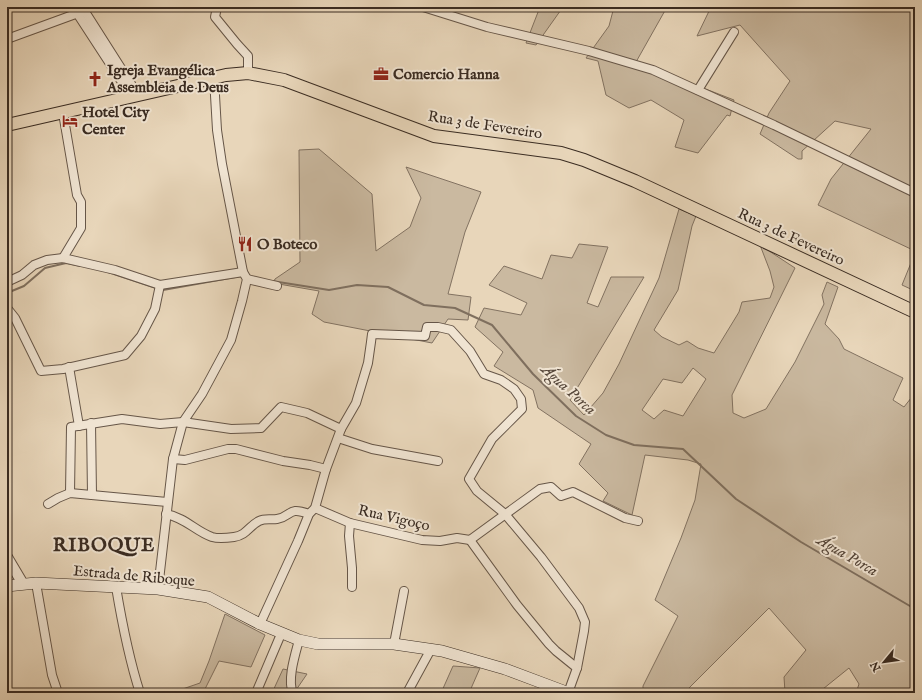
<svg xmlns="http://www.w3.org/2000/svg" width="922" height="700" font-family="'IM FELL English',serif">
<style>
.green{fill:#cab9a0;stroke:#827261;fill-rule:evenodd}
.lines{fill:none;stroke-linecap:round;stroke-linejoin:round}
.stream{stroke:#7f6f5e;stroke-width:2}
.minor-casing{stroke:#665648;stroke-width:10}
.tertiary-casing{stroke:#665648;stroke-width:12}
.secondary-casing{stroke:#3a2c22;stroke-width:12}
.primary-casing{stroke:#3a2c22;stroke-width:14}
.minor{stroke:#f0e4d2;stroke-width:8}
.tertiary{stroke:#f0e4d2;stroke-width:10}
.secondary{stroke:#f0e4d2;stroke-width:11}
.primary{stroke:#e8d6ba;stroke-width:12}
.labels{text-anchor:middle;dominant-baseline:central;stroke-width:4;stroke-linejoin:round;paint-order:stroke}
.poi-label{font-size:15px;font-weight:bold;fill:#3a2c22;stroke:#f0e4d2;text-anchor:start}
.street-label{font-size:15px;fill:#3a2c22;stroke:#f0e4d2}
.water-label{font-size:16px;font-style:italic;fill:#57483b;stroke:#f0e4d2}
.district-label{font-size:19px;font-weight:bold;letter-spacing:1px;fill:#3a2c22;stroke:#f0e4d2}
</style>
<rect width="100%" height="100%" fill="#e8d6ba"/>
<filter id="stains"><feTurbulence type="fractalNoise" baseFrequency=".005" numOctaves="4"/><feColorMatrix values="0 0 0 0 .2 0 0 0 0 .09 0 0 0 0 .02 0 0 0 .5 -.17"/></filter>
<radialGradient id="worn" r=".72"><stop offset=".6" stop-color="#630" stop-opacity="0"/><stop offset="1" stop-color="#630" stop-opacity=".3"/></radialGradient>
<!-- green -->
<g class="green">
<path d="M 540,7 L 563,7 L 536,45 L 526,43 Z"/>
<path d="M 614,7 L 667,7 L 636,62 L 734,100 L 730,116 L 727,115 L 698,153 L 675,147 L 684,120 L 651,100 L 629,108 L 606,95 L 598,61 L 586,58 L 609,26 Z"/>
<path d="M 711,7 L 915,7 L 915,181 L 914,183 L 915,184 L 915,251 L 818,205 L 831,179 L 871,129 L 835,121 L 802,151 L 802,159 L 798,159 L 760,134 L 769,113 L 790,81 L 740,25 L 697,36 Z"/>
<path d="M 319,149 L 372,194 L 376,251 L 410,227 L 421,198 L 406,167 L 481,192 L 465,232 L 448,294 L 471,297 L 468,320 L 448,319 L 432,343 L 324,322 L 312,314 L 319,291 L 273,283 L 275,279 L 300,262 L 299,150 Z"/>
<path d="M 679,209 L 696,216 L 692,226 L 678,290 L 654,330 L 662,337 L 679,345 L 687,341 L 698,348 L 714,353 L 739,312 L 742,302 L 770,298 L 774,287 L 770,271 L 760,245 L 795,268 L 732,395 L 733,413 L 744,418 L 766,409 L 795,362 L 824,304 L 822,295 L 827,282 L 838,287 L 825,324 L 839,339 L 844,349 L 903,378 L 893,400 L 904,407 L 915,393 L 915,693 L 856,693 L 859,684 L 849,668 L 818,693 L 784,693 L 785,692 L 784,677 L 806,650 L 769,608 L 684,693 L 643,693 L 643,686 L 678,616 L 655,600 L 681,538 L 695,500 L 701,464 L 688,460 L 645,455 L 632,515 L 603,501 L 608,493 L 579,464 L 591,444 L 538,408 L 533,390 L 494,366 L 503,352 L 475,327 L 484,308 L 521,315 L 527,303 L 489,285 L 504,266 L 542,279 L 551,255 L 572,258 L 579,244 L 608,247 L 587,303 L 598,307 L 611,277 L 644,277 L 570,400 L 584,415 L 603,393 L 619,364 L 659,278 ZM 693,368 L 706,379 L 683,416 L 664,410 L 654,419 L 642,410 L 663,379 L 682,383 Z"/>
<path d="M 915,253 L 915,291 L 902,285 Z"/>
<path d="M 225,614 L 265,635 L 251,667 L 219,661 L 203,693 L 171,693 L 200,683 L 209,661 Z"/>
<path d="M 453,666 L 480,668 L 469,693 L 441,693 Z"/>
<path d="M 283,669 L 307,674 L 294,693 L 272,693 Z"/>
</g>
<g class="lines">
<!-- stream -->
<g class="stream">
<path d="M 108,272 L 156,288"/>
<path d="M 272,281 L 329,290 L 357,285 L 388,287 L 424,305 L 455,308 L 492,325 L 533,374 L 576,416 L 606,435 L 634,445 L 683,449 L 736,499 L 801,542 L 915,609"/>
<path d="M 163,290 L 241,276"/>
<path d="M 7,293 L 24,286 L 45,268 L 66,263 L 80,266"/>
</g>
<!-- minor casing -->
<g class="minor-casing">
<g id="minor">
<path d="M 73,7 L 131,96"/>
<path d="M 82,7 L 138,95"/>
<path d="M 217,7 L 215,17 L 237,44 L 248,56 L 248,73"/>
<path d="M 423,7 L 487,27 L 589,51 L 653,70 L 774,125 L 915,193"/>
<path d="M 7,39 L 81,12"/>
<path d="M 698,90 L 734,32"/>
<path d="M 63,258 L 81,228 L 81,202 L 77,195 L 63,113"/>
<path d="M 247,279 L 277,286"/>
<path d="M 7,282 L 22,275 L 34,265 L 47,260 L 63,258 L 115,270 L 160,285 L 243,272"/>
<path d="M 7,308 L 15,318 L 41,371 L 63,369 L 125,355 L 141,336 L 155,309 L 160,285"/>
<path d="M 69,367 L 79,426"/>
<path d="M 91,423 L 92,495"/>
<path d="M 338,438 L 372,449 L 438,461"/>
<path d="M 173,459 L 185,460 L 228,449 L 236,449 L 283,461 L 310,465 L 326,469"/>
<path d="M 70,493 L 71,427 L 122,419 L 160,424 L 183,422 L 231,429 L 261,428 L 281,407 L 307,413 L 341,429"/>
<path d="M 48,504 L 58,498 L 70,493 L 167,502"/>
<path d="M 315,508 L 350,523 L 422,540 L 440,541 L 457,538 L 470,540"/>
<path d="M 166,514 C 186,518 195,531 212,537 C 219,539 227,538 234,537 C 247,535 249,526 259,521 C 265,518 271,520 277,519 C 293,516 287,506 309,514"/>
<path d="M 350,523 L 349,536 L 352,568 L 352,587"/>
<path d="M 470,540 L 540,489 L 551,487 L 561,496 L 573,492 L 625,518 L 638,521"/>
<path d="M 470,540 L 517,605 L 549,644 L 556,651 L 577,668"/>
<path d="M 36,583 L 52,675 L 58,693"/>
<path d="M 116,587 C 122,623 129,659 140,693"/>
<path d="M 158,589 L 173,459 L 183,422 L 202,394 L 231,340 L 242,301 L 247,279 L 243,272 L 222,164 L 217,130 L 214,78"/>
<path d="M 260,624 L 298,541 L 309,514 L 315,508 L 326,469 L 341,429 L 356,403 L 368,363 L 371,342 L 372,334 L 425,336 L 427,327 L 438,327 L 451,330 L 470,351 L 484,374 L 501,380 L 514,389 L 521,399 L 522,409 L 492,439 L 469,479 L 477,491 L 505,514 L 541,557 L 579,608 L 585,622 L 584,631 L 577,668 L 568,693"/>
<path d="M 394,644 L 404,591"/>
<path d="M 256,693 L 281,634"/>
<path d="M 293,693 C 287,680 295,655 299,640"/>
<path d="M 407,693 L 431,649"/>
</g>
</g>
<!-- tertiary casing -->
<g class="tertiary-casing">
<path id="tertiary" d="M 7,557 L 23,584"/>
</g>
<!-- secondary casing -->
<g class="secondary-casing">
<path id="secondary" d="M 7,586 L 36,583 L 158,589 L 208,597 L 260,624 L 299,640 L 318,644 L 394,644 L 442,651 L 505,669 L 569,693"/>
</g>
<!-- primary casing -->
<g class="primary-casing">
<path id="primary" d="M 7,125 L 226,75 L 248,73 L 284,80 L 434,136 L 561,153 L 584,160 L 635,181 L 915,312"/>
</g>
<!-- minor -->
<use href="#minor" class="minor"/>
<!-- tertiary -->
<use href="#tertiary" class="tertiary"/>
<!-- secondary -->
<use href="#secondary" class="secondary"/>
<!-- primary -->
<use href="#primary" class="primary"/>
</g>
<!-- icons -->
<defs>
<g id="office-bare" transform="scale(1.2)"><path d="M-6-3h4V-5.5h4V-3h4V5H-6ZM-1-4.5V-3h2v-1.5ZM-6 0V1H6V0Z" fill="#8f2418" stroke="#f0e4d2" stroke-width="2.5" paint-order="stroke"/></g>
<g id="church-bare" transform="scale(1.2)"><path d="M-1.2-6h2.4v3.5h3.3v2.4h-3.3V6h-2.4V-.1h-3.3v-2.4h3.3Z" fill="#8f2418" stroke="#f0e4d2" stroke-width="2.5" paint-order="stroke"/></g>
<g id="hotel-bare" transform="scale(1.2)"><path d="M-6-4.5h1.5V1H6V5H4.5V3h-9V5H-6ZM-4 0a1.8 1.8 0 1 1 3.6 0ZM.5 0V-2.5h3Q6-2.5 6 0Z" fill="#8f2418" stroke="#f0e4d2" stroke-width="2.5" paint-order="stroke"/></g>
<g id="restaurant-bare" transform="scale(1.2)"><path d="M-5-6h1v4h1v-4h1v4h1v-4h1v5L-1.5 .5V6h-2V.5L-5-1ZM5-6V6H3V1.5H1.5Q1.5-4 5-6Z" fill="#8f2418" stroke="#f0e4d2" stroke-width="2.5" paint-order="stroke"/></g>
</defs>
<g fill-rule="evenodd">
<use href="#office-bare" x="381" y="74"/>
<use href="#church-bare" x="95" y="79"/>
<use href="#hotel-bare" x="70" y="121"/>
<use href="#restaurant-bare" x="245" y="244"/>
</g>
<g class="labels">
<!-- poi labels -->
<g class="poi-label">
<text x="107" y="70">Igreja Evangélica<tspan x="107" dy="17">Assembleia de Deus</tspan></text>
<text x="393" y="74">Comercio Hanna</text>
<text x="82" y="112">Hotel City<tspan x="82" dy="17">Center</tspan></text>
<text x="257" y="244">O Boteco</text>
</g>
<!-- street labels -->
<g class="street-label">
<text transform="translate(485 125) rotate(9)">Rua 3 de Fevereiro</text>
<text transform="translate(791 237) rotate(25)">Rua 3 de Fevereiro</text>
<text transform="translate(394 518) rotate(13)">Rua Vigoço</text>
<text transform="translate(134 576) rotate(5)">Estrada de Riboque</text>
</g>
<!-- water labels -->
<g class="water-label">
<text transform="translate(568 390) rotate(42)">Água Porca</text>
<text transform="translate(847 556) rotate(30)">Água Porca</text>
</g>
<!-- district labels -->
<g class="district-label">
<text x="104" y="546">RIBOQUE</text>
</g>
</g>
<!-- margin -->
<rect width="922" height="700" fill="none" stroke="#e8d6ba" stroke-width="24"/>
<rect x="8" y="8" width="906" height="684" fill="none" stroke="#3a2c22" stroke-width="2"/>
<rect x="12" y="12" width="898" height="676" fill="none" stroke="#3a2c22"/>
<!-- north arrow -->
<g transform="translate(884 662) rotate(241)" stroke="#f0e4d2" stroke-width="3" paint-order="stroke">
<path d="M0-3L7 15L0 10L-7 15Z" fill="#3a2c22"/>
<text y="-6" font-size="11" font-weight="bold" text-anchor="middle" fill="#3a2c22">N</text>
</g>
<rect width="100%" height="100%" filter="url(#stains)"/>
<rect width="100%" height="100%" fill="url(#worn)"/>
</svg>
